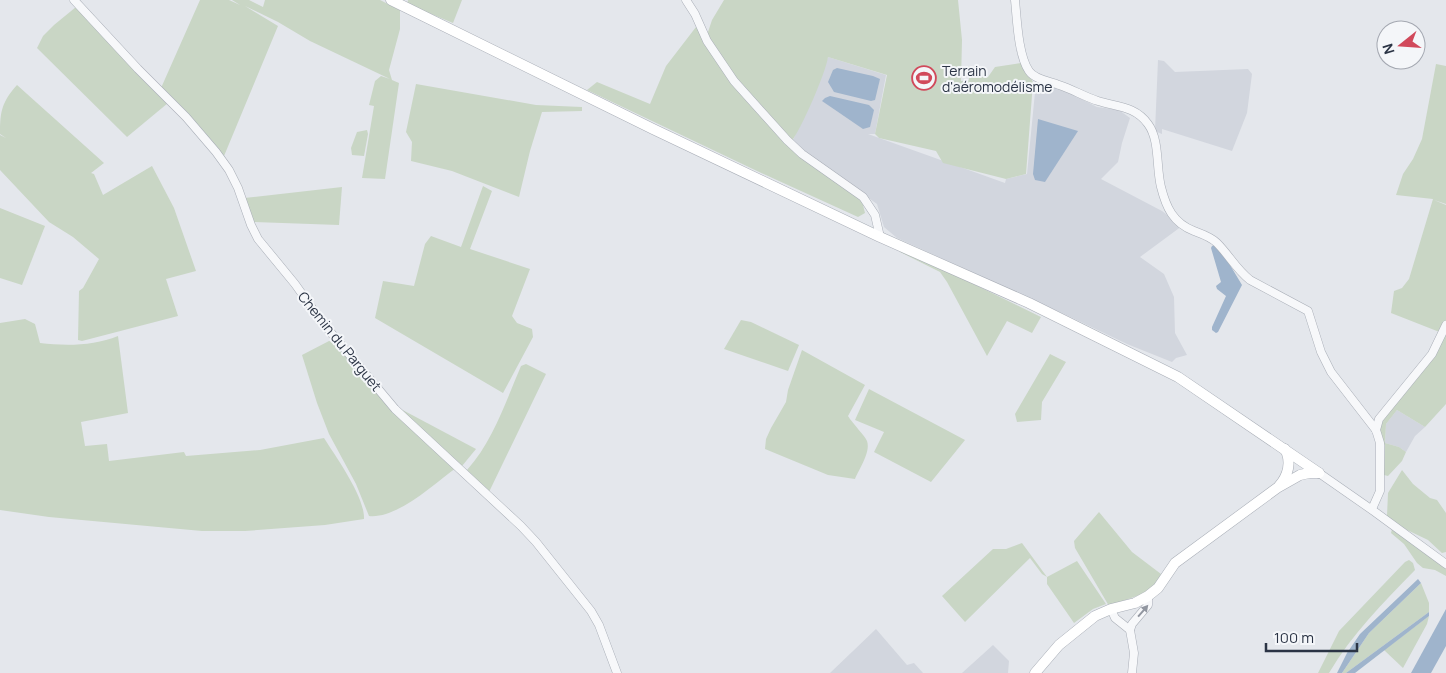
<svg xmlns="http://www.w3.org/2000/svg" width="1446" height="673" font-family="Manrope,sans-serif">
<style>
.built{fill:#d2d6de}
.green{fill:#c9d6c5}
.water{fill:#9fb4cc}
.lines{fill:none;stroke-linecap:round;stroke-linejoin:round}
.street-casing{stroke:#a9aeb7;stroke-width:9}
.secondary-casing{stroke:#a9aeb7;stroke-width:11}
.street{stroke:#f7f8fa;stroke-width:8}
.secondary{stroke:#fff;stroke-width:10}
.oneway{fill:#9196a0}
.labels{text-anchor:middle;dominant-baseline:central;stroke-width:4;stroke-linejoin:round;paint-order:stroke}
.poi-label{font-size:14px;fill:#2b3445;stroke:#f4f6f9;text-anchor:start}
.street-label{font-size:14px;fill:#2b3445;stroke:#f4f6f9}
</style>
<rect width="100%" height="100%" fill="#e4e7ec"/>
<!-- built -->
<g class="built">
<path d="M 828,57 L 886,75 L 875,134 L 868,134 L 1005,183 L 1006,179 L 1027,174 L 1036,82 L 1066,91 L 1097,107 L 1119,110 L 1130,118 L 1122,143 L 1118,162 L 1101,179 L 1162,211 L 1182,226 L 1140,257 L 1164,274 L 1174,297 L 1175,333 L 1187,355 L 1176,358 L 1172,362 L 1127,344 L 1064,314 L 897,238 L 884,227 L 877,204 L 791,142 L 794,138 Z"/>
<path d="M 1158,60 L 1164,61 L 1175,72 L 1248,69 L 1252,74 L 1247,113 L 1232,151 L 1162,129 L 1162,134 L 1155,131 Z"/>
<path d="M 1397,410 L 1425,427 L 1415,436 L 1406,452 L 1399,447 L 1385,443 L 1386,424 Z"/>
<path d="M 876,629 L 907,665 L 914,663 L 923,673 L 830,673 Z"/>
<path d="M 993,645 L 1009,661 L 1008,673 L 962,673 Z"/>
</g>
<!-- green -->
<g class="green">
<path d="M 200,0 L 229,0 L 240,5 L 232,0 L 249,0 L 263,7 L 265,0 L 380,0 L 400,10 L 400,29 L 389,70 L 392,80 L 399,83 L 385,179 L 362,178 L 374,106 L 369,105 L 375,81 L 381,76 L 390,79 L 310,41 L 278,22 L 245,6 L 278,26 L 224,156 L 200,128 L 161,88 Z"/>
<path d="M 408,0 L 462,0 L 453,23 L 407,4 Z"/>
<path d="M 724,0 L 958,0 L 962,40 L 961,81 L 969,80 L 968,66 L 973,67 L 977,77 L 988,77 L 995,67 L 1021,63 L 1033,82 L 1026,174 L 1006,179 L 943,163 L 936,151 L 879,138 L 875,134 L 887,75 L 828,57 C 826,72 801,130 791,142 L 737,82 L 707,35 L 712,20 Z"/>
<path d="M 76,7 L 168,103 L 127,137 L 37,48 L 43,36 L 54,25 Z"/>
<path d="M 696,27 L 733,84 L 785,144 L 862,201 L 865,213 L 858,217 L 757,171 L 587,90 L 597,82 L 650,104 L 666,66 Z"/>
<path d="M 1436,64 L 1446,66 L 1446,204 L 1434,200 L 1446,205 L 1446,320 L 1442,333 L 1391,313 L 1394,291 L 1402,288 L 1409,279 L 1433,199 L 1396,195 L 1403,174 L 1413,159 L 1422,139 Z"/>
<path d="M 416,84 L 536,105 L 582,107 L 582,111 L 542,112 L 530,151 L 519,197 L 452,171 L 411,161 L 412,142 L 406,132 Z"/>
<path d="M 17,85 L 104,163 L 91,173 L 94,174 L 103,195 L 152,166 L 174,208 L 196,271 L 166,279 L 178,316 L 82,341 L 78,340 L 79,291 L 83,288 L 99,259 L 73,237 L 49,222 L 0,170 L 0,135 L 6,138 L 0,134 C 0,111 2,102 17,85 Z"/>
<path d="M 367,130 L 368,134 L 364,156 L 352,155 L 351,148 L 357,132 Z"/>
<path d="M 483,186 L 492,191 L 470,249 L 530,269 L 512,316 L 517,323 L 532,329 L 533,337 L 503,393 L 375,318 L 383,281 L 414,286 L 425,244 L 431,236 L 461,247 Z"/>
<path d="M 342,187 L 339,225 L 253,222 L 244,198 Z"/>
<path d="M 0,208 L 45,226 L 22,285 L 0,278 Z"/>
<path d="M 900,248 L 1041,317 L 1032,333 L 1007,321 L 987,356 L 947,282 L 940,272 L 900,252 Z"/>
<path d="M 25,319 L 35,324 L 40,343 C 65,346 94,346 118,336 L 128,413 L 81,422 L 85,446 L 107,444 L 109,461 L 184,452 L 186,456 L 260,450 L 324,438 C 336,457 365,497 364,519 L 325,525 L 245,531 L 202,531 L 49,517 L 0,510 L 0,323 Z"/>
<path d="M 741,320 L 751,322 L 799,345 L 788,371 L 724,349 Z"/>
<path d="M 1446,330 L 1446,404 L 1425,427 L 1397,410 L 1386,424 L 1385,443 L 1399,447 L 1406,452 L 1402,461 L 1388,476 L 1384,475 L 1385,444 L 1383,446 L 1380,431 L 1380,423 Z"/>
<path d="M 329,341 L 335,342 L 456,468 C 434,484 397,519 369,516 L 356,484 L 329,434 L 317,403 L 302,355 Z"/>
<path d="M 802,350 L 865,385 L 848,416 C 853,424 865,436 867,441 C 871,452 859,469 855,479 L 828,475 L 765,449 L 766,439 L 771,428 L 786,402 L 788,390 Z"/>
<path d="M 1050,354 L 1066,362 L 1042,402 L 1041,420 L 1017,422 L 1015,414 Z"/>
<path d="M 526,364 L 546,374 L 489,492 L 467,470 C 493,441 506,401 521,366 Z"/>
<path d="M 869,389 L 965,440 L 931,482 L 874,452 L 884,432 L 855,420 Z"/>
<path d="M 397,407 L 476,449 L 462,466 Z"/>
<path d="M 1402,470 L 1413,484 L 1430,498 L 1437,500 L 1446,513 L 1446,552 L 1442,553 L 1428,540 L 1405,529 L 1387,516 L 1388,493 Z"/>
<path d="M 1099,512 L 1132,552 L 1161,574 L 1153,588 L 1145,593 L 1109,606 L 1075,548 L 1074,541 Z"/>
<path d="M 1392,529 L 1446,569 L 1446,576 L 1435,570 L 1423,568 L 1417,563 L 1404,544 L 1391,533 Z"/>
<path d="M 1022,543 L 1047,577 L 1077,561 L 1106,604 L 1093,609 L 1074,623 L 1047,584 L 1047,577 L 1042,574 L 1030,558 L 965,622 L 942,596 L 993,549 L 1006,549 Z"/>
<path d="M 1409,560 L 1413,563 L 1415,570 C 1383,603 1352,634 1329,673 L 1318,673 L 1339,631 L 1405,562 Z"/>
<path d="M 1421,583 L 1429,603 L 1429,612 L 1346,673 L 1342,673 L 1369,633 Z"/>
<path d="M 1429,616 L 1427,624 L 1403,668 L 1384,650 Z"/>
</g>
<!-- water -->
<g class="water">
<path d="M 837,68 L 873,76 L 880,79 L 875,100 L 871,101 L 834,92 L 828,82 L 833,70 Z"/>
<path d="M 830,96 L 869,105 L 874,110 L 870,127 L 863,129 L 822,101 L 825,98 Z"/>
<path d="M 1038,119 L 1078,131 L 1045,182 L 1035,180 L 1033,174 Z"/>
<path d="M 1215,245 L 1224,255 L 1242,285 L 1218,332 L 1216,333 L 1212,330 L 1212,327 L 1226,296 L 1217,289 L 1216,286 L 1221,282 L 1211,248 L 1212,246 Z"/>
<path d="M 1418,579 L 1421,583 L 1369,633 L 1342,673 L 1337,673 L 1347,653 L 1360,634 Z"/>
<path d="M 1446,609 L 1446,646 L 1431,673 L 1411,673 Z"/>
<path d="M 1429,612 L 1429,616 L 1355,673 L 1346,673 Z"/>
</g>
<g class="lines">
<!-- street casing -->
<g class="street-casing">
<g id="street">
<path d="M 74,0 L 138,69 L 186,117 L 216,152 L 229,170 L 238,188 L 251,225 L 258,239 L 295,284 L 322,322 L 395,409 L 521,526 L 536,542 L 591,611 L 599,625 L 617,673"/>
<path d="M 686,0 L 695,14 L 707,41 L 734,81 L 787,140 L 802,154 L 863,197 L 875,215 L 880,237"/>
<path d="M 1015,0 C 1017,19 1018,55 1029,71 C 1035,80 1050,81 1059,85 C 1072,89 1085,97 1098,101 C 1117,107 1135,106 1148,124 C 1160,140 1156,168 1161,187 C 1166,207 1173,223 1194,231 C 1202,234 1211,237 1217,243 C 1229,255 1236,269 1250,280 L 1308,311 L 1321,352 L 1331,372 L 1376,430 L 1380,443 L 1380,491 L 1372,509"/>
<path d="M 1376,430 L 1379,419 L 1432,354 L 1446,325"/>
<path d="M 1319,473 L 1375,512 L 1446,564"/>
<path d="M 1111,609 L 1115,618 L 1130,630 L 1132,624 L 1148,605 L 1148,596"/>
<path d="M 1130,630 L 1134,653 L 1132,673"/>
</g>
</g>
<!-- secondary casing -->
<g class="secondary-casing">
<g id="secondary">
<path d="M 391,0 L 653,129 L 880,237 L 1029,303 L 1178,377 L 1319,473"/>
<path d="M 1279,486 C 1288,476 1292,462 1285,449"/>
<path d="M 1035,673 L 1059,645 L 1095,616 L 1111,609 L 1135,603 L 1148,596 L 1158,588 L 1175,563 L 1277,488 L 1300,475 L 1309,473 L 1319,473"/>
</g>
</g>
<!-- street -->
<use href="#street" class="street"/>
<!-- secondary -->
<use href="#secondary" class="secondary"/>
</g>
<!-- one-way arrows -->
<defs><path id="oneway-solid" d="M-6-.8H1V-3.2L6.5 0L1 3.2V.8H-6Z" transform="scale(1.25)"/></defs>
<use class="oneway" href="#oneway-solid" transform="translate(1143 611) rotate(-49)"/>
<!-- icons -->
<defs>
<g id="stadium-ring" transform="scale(1.25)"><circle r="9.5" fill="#f4f6f9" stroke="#d1495b" stroke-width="1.5"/><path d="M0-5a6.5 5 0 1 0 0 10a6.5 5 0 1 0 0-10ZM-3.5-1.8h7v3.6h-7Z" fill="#d1495b"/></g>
</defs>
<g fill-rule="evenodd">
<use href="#stadium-ring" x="924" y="78"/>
</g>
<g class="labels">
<!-- poi labels -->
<g class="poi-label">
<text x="942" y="70">Terrain<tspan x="942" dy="16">d'aéromodélisme</tspan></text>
</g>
<!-- street labels -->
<g class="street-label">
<text transform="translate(340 341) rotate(51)">Chemin du Parguet</text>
</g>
</g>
<!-- north arrow -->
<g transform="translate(1401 45) rotate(253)"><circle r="24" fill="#f4f6f9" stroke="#a4a8b1"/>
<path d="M0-4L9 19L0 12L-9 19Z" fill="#d1495b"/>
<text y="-8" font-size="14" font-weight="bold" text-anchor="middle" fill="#2b3445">N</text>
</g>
<!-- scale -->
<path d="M1266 643v8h91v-8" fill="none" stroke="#2b3445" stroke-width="2.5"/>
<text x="1274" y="643" font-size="15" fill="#2b3445" stroke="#f4f6f9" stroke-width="4" paint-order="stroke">100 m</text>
</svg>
